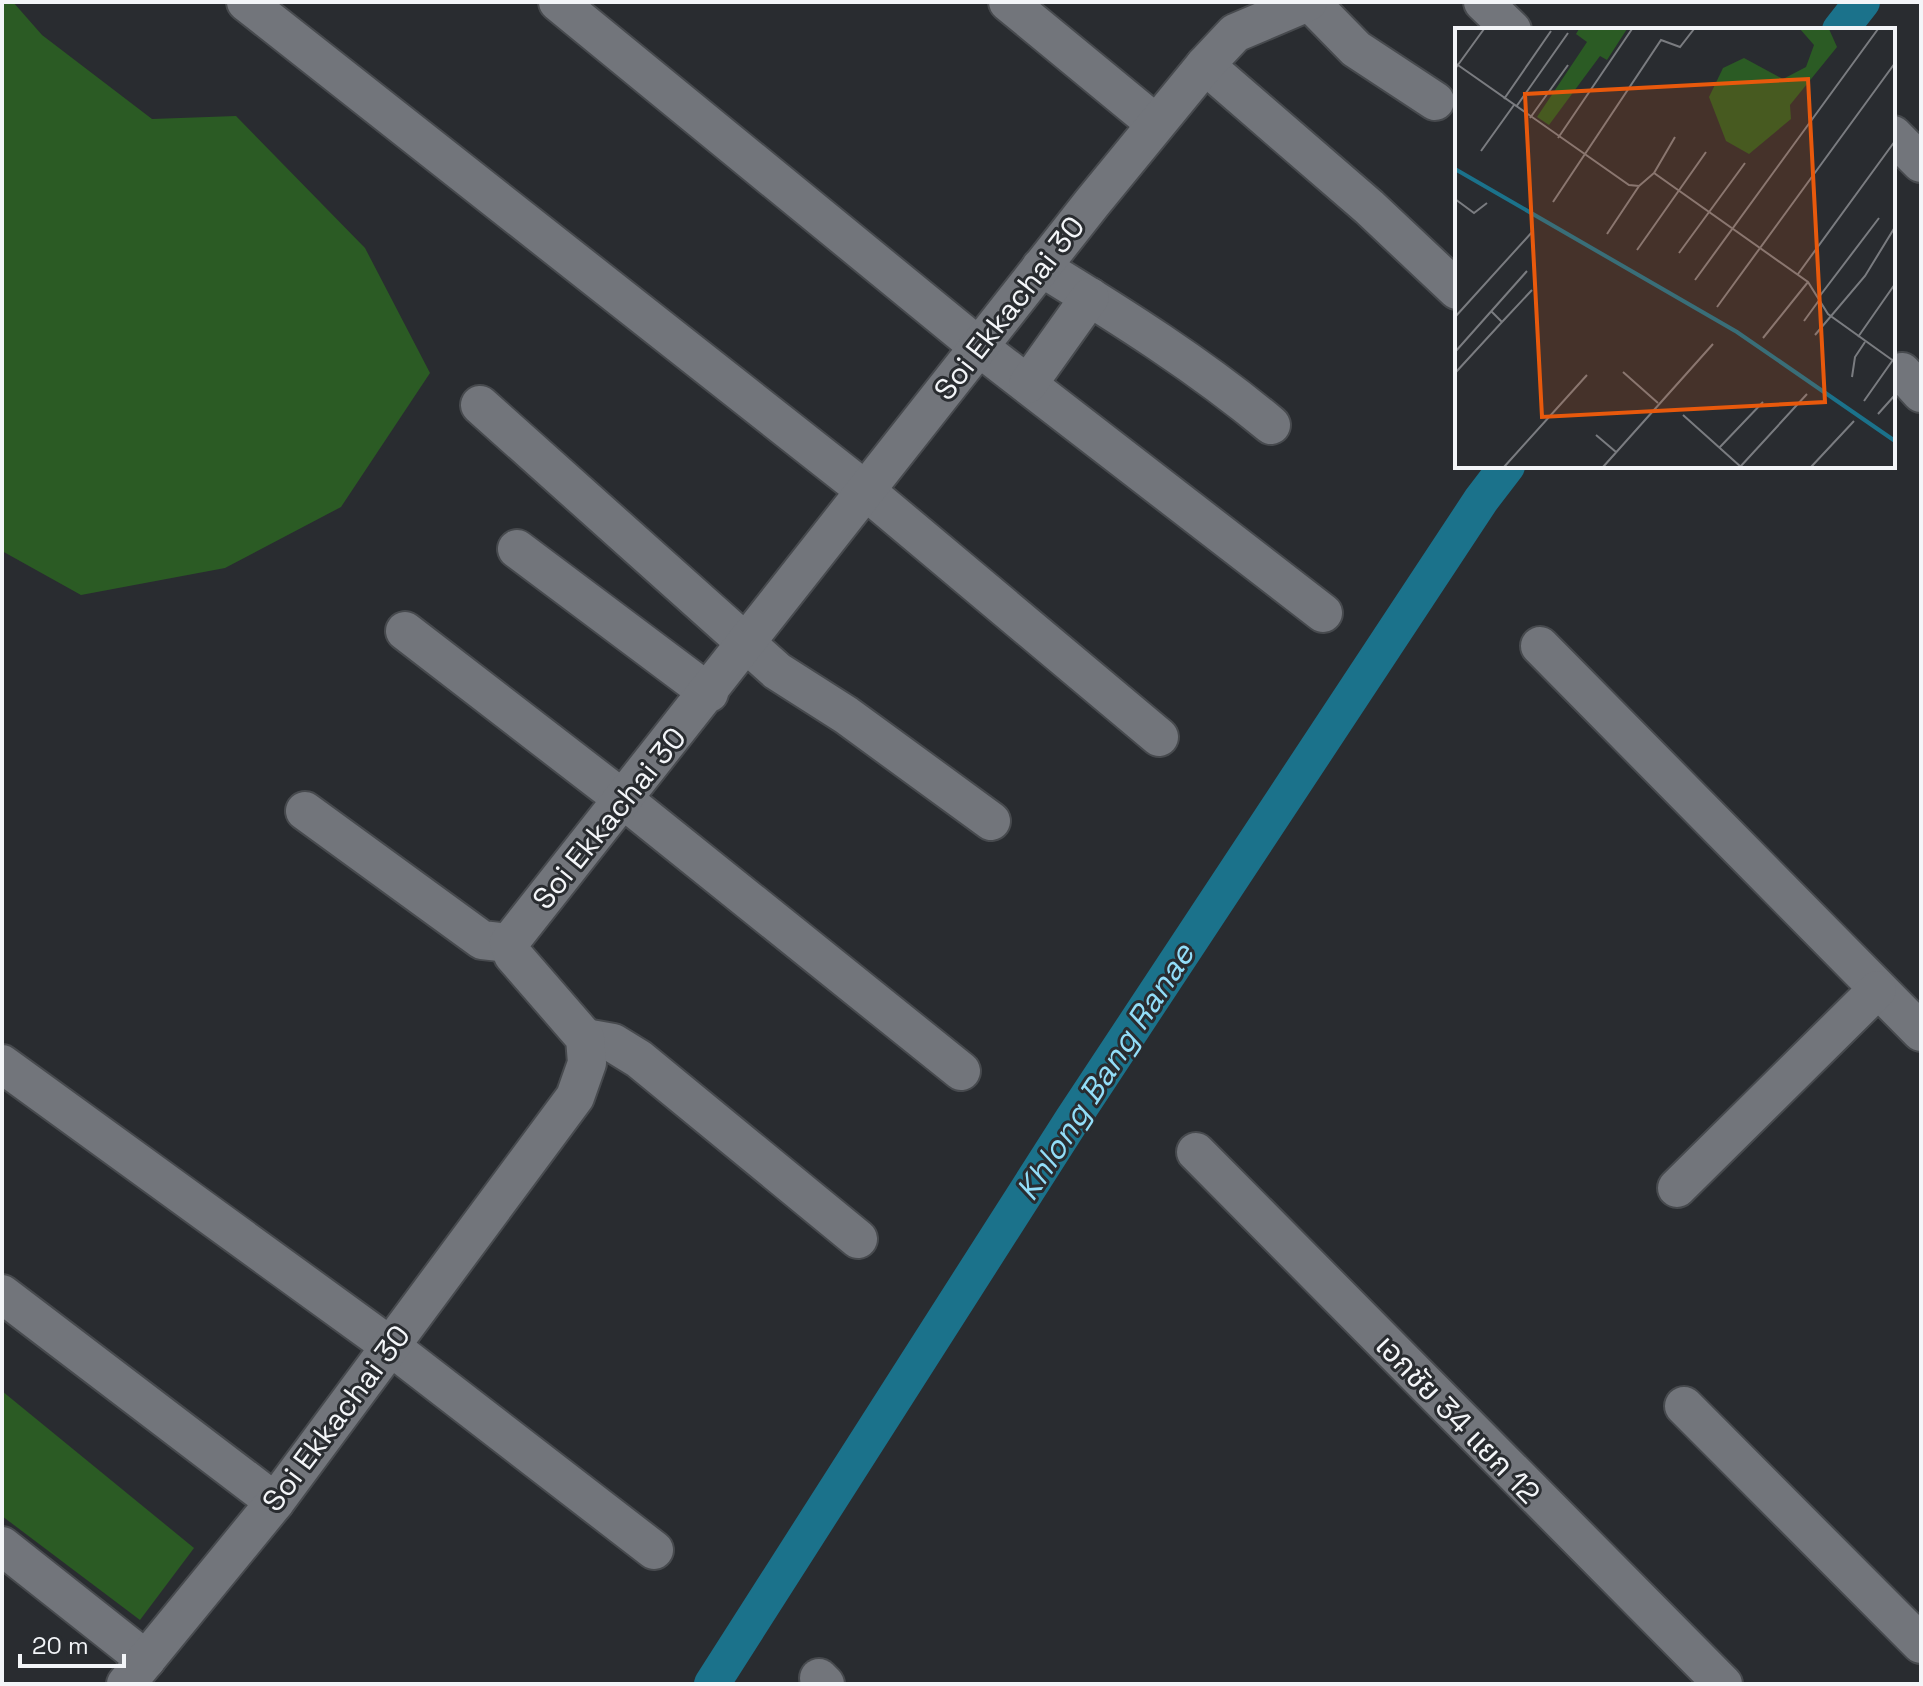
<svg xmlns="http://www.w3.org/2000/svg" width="1923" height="1686" font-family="'Space Grotesk','Noto Sans Thai',sans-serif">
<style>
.green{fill:#2b5b24}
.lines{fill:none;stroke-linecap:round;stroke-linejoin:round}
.canal{stroke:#1b728b;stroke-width:36}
.minor-casing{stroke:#474a4e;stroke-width:42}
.minor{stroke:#72757b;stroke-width:38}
.labels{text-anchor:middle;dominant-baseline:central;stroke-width:6;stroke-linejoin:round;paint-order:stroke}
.street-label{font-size:30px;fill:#f3f5f8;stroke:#292c30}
.water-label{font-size:32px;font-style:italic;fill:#92ddf8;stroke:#292c30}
.inset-river{fill:none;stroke:#1b728b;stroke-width:4}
.inset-road{fill:none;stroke:#7a7c80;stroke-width:2}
.view{fill:#e8590c;fill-opacity:0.15;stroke:#e8590c;stroke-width:4}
.inset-edge{fill:none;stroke:#f3f5f8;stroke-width:4}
</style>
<rect width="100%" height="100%" fill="#292c30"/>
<!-- green -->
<g class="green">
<path d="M 2,2 L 13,2 L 42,35 L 152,119 L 236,116 L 365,248 L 430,373 L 341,507 L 225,568 L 81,595 L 2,551 Z"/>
<path d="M 2,1391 L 194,1548 L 140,1620 L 2,1516 Z"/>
</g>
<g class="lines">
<!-- canal -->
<g class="canal">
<path d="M 1840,30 L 1862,2"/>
<path d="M 712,1684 L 1072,1120 L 1481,500 L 1507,466"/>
</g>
<!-- minor casing -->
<g class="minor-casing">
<g id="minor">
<path d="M 246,2 L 866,491 L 1159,737"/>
<path d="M 558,2 L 979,347 L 1323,613"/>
<path d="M 1008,2 L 1156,124"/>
<path d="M 1310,2 L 1356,49 L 1435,101"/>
<path d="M 1483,2 L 1512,30"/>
<path d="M 1205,65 L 1369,207 L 1457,290"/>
<path d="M 1893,135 L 1921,163"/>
<path d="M 1041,267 C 1121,316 1199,365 1271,425"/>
<path d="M 1902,372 L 1921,393"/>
<path d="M 1028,384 L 1090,297"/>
<path d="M 480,405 L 777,671 L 846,715 L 991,821"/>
<path d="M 517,549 L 709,693"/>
<path d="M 405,631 L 624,800 L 961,1071"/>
<path d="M 1540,646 L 1921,1032"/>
<path d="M 305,811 L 482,940 L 509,943"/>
<path d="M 585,1038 L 613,1043 L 639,1059 L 858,1239"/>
<path d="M 2,1064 L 390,1346 L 654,1550"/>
<path d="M 1196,1152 L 1723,1684"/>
<path d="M 1677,1188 L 1877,990"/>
<path d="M 2,1294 L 275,1502"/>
<path d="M 1684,1406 L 1921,1644"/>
<path d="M 2,1546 L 146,1660"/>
<path d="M 819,1678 L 825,1684"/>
<path d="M 126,1684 L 275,1502 L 575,1097 L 587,1063 L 585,1038 L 513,955 L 509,943 L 1092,203 L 1205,65 L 1235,33 L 1308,2"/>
</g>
</g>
<!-- minor -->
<use href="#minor" class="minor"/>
</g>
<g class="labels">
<!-- street labels -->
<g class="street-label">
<text transform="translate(1009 308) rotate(-52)">Soi Ekkachai 30</text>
<text transform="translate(609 818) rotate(-51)">Soi Ekkachai 30</text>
<text transform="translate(336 1418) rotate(-53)">Soi Ekkachai 30</text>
<text transform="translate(1458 1419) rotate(46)">เอกชัย 34 แยก 12</text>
</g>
<!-- water labels -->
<g class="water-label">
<text transform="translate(1105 1072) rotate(-57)">Khlong Bang Ranae</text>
</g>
</g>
<!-- overview -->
<g transform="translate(1455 28)">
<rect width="440" height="440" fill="#292c30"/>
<path d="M 124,1 L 172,1 L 152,32 L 145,28 L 94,97 L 82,89 L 132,14 L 121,6 ZM 345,1 L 374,1 L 382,19 L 335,77 L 336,91 L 294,126 L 271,113 L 254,69 L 268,40 L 289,30 L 328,51 L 351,39 L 359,17 Z" fill="#2b5b24"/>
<path class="inset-river" d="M 0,141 L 282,304 L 440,413"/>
<path class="inset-road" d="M 0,35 L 174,157 L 184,158 L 199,145 L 353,254 L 373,286 L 440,334M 0,41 L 29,1M 49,71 L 96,3M 61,79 L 113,5M 75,90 L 113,37M 103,110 L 177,1M 26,123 L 59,77M 199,145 L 220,109M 0,171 L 19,185 L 32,175M 98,174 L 206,12 L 225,19 L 239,1M 152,206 L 184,158M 182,222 L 251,124M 224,225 L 290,135M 343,246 L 440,113M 240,252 L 423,1M 364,269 L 424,190M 262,279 L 440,35M 0,289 L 78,203M 349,293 L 365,271M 47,294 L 77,262M 360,307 L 410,248 L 440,199M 403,309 L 440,256M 308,310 L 353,254M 0,324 L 72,243M 1,344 L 47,294 L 36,283M 168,344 L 203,375M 397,349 L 400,329 L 410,314M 409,373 L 440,329M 423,386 L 440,367M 228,387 L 286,439M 141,407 L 161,424M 265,419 L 308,374M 49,439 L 132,347M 148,439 L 258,316M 285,439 L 352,366M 356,439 L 399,393"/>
<path class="view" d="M 353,51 L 370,374 L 87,389 L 70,66 Z"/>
<rect width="440" height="440" class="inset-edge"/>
</g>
<!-- border -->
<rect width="1923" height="1686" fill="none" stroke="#f3f5f8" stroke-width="8"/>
<!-- scale -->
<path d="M20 1654v12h104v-12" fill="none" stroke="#f3f5f8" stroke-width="4"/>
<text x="32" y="1654" font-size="24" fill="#f3f5f8" stroke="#292c30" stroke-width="6" paint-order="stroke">20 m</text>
</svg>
